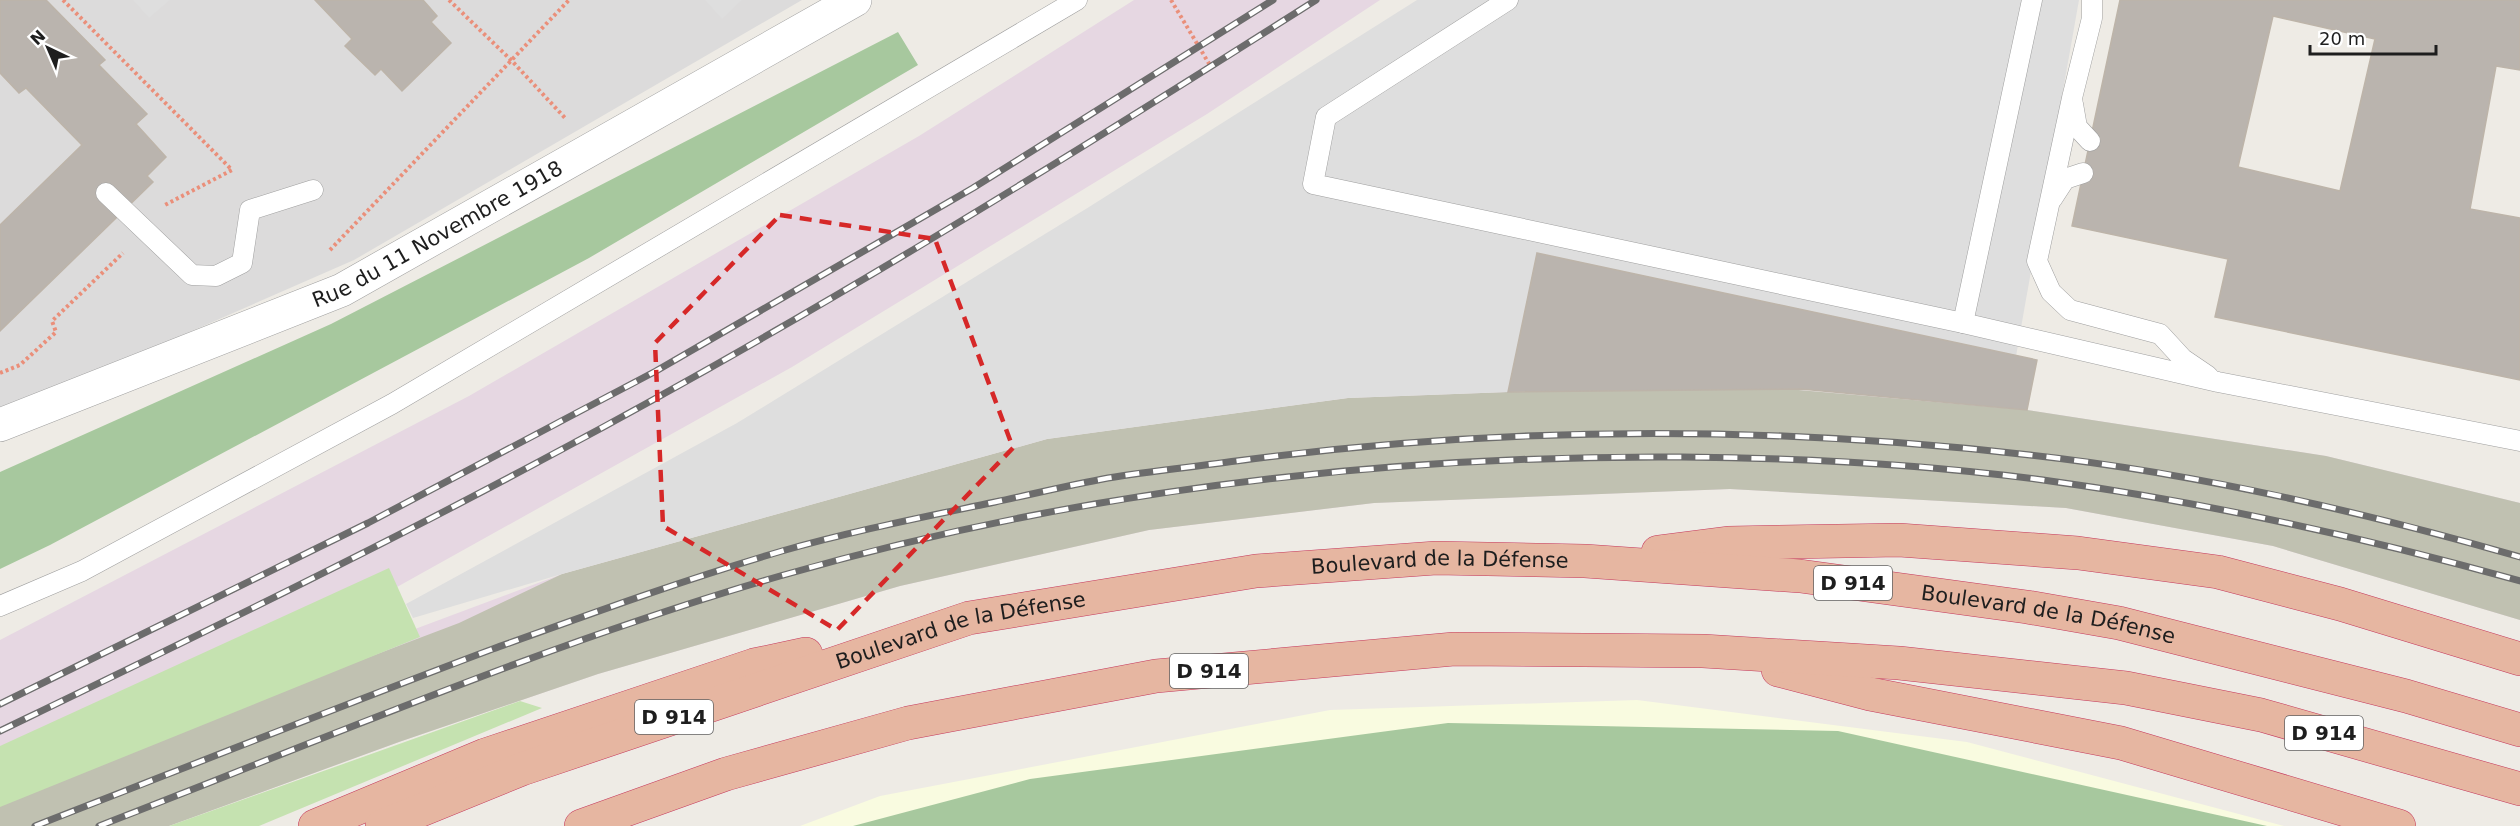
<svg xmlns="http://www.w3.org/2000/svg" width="2520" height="826" font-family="'DejaVu Sans',sans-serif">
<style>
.residential{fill:#dcdbdb}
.industrial{fill:#e6d7e2}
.education{fill:#f9fbe0}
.construction{fill:#c0c1b1}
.grass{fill:#c5e2b0}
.forest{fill:#a7c89e}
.parking{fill:#dedede}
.building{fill:#bab4ae;stroke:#bdb4a9;stroke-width:1.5;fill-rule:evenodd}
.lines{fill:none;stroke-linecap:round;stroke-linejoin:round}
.service-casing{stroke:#9f9f9f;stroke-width:21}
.tertiary-casing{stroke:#9f9f9f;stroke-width:34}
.trunk-casing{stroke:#c5385d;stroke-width:34}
.path{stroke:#ea8f7a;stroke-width:4;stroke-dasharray:3 3;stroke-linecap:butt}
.service{stroke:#fff;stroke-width:20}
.tertiary{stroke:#fff;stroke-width:33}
.trunk{stroke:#e6b6a1;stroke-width:33}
.rail-casing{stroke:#6c6c6c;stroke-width:7}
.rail{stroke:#fff;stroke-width:4.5;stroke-dasharray:14;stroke-linecap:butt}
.marked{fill:none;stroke:#d62828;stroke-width:4.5;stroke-dasharray:12 8;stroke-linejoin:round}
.labels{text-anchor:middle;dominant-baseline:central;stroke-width:4.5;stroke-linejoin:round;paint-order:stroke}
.shield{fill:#fff;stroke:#626262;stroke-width:1.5}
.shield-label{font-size:20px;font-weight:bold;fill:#1e1e1e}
.street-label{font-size:21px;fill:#1e1e1e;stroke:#fff}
</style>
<rect width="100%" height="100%" fill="#eeebe5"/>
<!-- residential -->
<path class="residential" d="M 0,0 L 802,0 L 354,260 L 0,415 Z"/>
<!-- industrial -->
<path class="industrial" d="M 1134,0 L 1380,0 L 1207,114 L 792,367 L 397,587 L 415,629 L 562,574 L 1047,439 L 1348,398 L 1508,392 L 1787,389 L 2027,410 L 2326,456 L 2520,503 L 2520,620 L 2273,546 L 2066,508 L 1730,489 L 1374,503 L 1149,530 L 900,586 L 598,674 L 399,742 L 169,826 L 0,826 L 0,640 L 469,396 L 919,136 Z"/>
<!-- education -->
<path class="education" d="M 1637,700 L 1967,742 L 2284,826 L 800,826 L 880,796 L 1330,710 Z"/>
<!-- construction -->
<path class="construction" d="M 1787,389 L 2027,410 L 2326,456 L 2520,503 L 2520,620 L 2273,546 L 2066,508 L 1730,489 L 1374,503 L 1149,530 L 900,586 L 598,674 L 399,742 L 169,826 L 0,826 L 0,797 L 459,623 L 562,574 L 1047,439 L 1348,398 L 1508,392 Z"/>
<!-- grass -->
<g class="grass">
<path d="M 389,568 L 420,637 L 0,807 L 0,746 Z"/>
<path d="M 520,701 L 542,708 L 259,826 L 169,826 Z"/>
</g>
<!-- forest -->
<g class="forest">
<path d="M 898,32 L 918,65 L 589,258 L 50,545 L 0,569 L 0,472 L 331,324 Z"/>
<path d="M 1448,723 L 1838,731 L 2267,826 L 853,826 L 1030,779 Z"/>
</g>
<!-- parking -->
<g class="parking">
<path d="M 133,0 L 170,0 L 149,18 Z"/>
<path d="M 705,0 L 742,0 L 722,19 Z"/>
<path d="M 1417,0 L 2079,0 L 2016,356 L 1508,392 L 1348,398 L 1047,439 L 562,574 L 413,618 L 406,604 L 737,423 L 1089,207 Z"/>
</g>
<!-- building -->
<g class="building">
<path d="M 0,0 L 46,0 L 105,60 L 99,65 L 147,114 L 136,124 L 166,157 L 147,176 L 153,182 L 0,331 L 0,225 L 82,145 L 26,88 L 19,93 L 0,73 Z"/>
<path d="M 315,0 L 423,0 L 437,16 L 431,22 L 451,43 L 402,91 L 381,69 L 375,75 L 345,46 L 352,39 Z"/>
<path d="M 2120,0 L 2520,0 L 2520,70 L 2496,66 L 2470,209 L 2520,218 L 2520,380 L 2215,317 L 2228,259 L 2072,226 ZM 2273,16 L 2375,39 L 2340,191 L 2238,167 Z"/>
<path d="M 1537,253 L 2037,360 L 2027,410 L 1801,389 L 1508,392 Z"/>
</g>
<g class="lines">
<!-- service casing -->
<g class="service-casing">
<g id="service">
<path d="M 1508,0 L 1326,117 L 1313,184 L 1963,323 L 2218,382 L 2520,441"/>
<path d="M 2092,0 L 2092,18 L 2072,98 L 2037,261 L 2051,292 L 2070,310 L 2160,334 L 2183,359 L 2208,376"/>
<path d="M 2073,104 L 2077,127 L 2090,141"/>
<path d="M 106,193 L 192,275 L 216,276 L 242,263 L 250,210 L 313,190"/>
<path d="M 2052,199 L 2065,179 L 2083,173"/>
<path d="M 1963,323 L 2032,0"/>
<path d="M 0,606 L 82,571 L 392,404 L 1077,0"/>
</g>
</g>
<!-- tertiary casing -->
<g class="tertiary-casing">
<g id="tertiary">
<path id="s1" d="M 0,425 L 342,290 L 855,0"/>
</g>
</g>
<!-- trunk casing -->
<g class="trunk-casing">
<g id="trunk">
<path d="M 1658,552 L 1728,543 L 1899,540 L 2078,553 L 2218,572 L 2340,604 L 2520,659"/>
<path d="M 1778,670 L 1870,694 L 2121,743 L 2399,826"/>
<path d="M 315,826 L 485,755 L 754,665 L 806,654"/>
<path id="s2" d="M 382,826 L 522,769 L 969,618 L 1256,571 L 1436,558 L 1585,561 L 1800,576 L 2027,607 L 2119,623 L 2406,696 L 2520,730"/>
<path d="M 581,826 L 726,774 L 908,723 L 1156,676 L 1454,649 L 1703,651 L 1899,663 L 2126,688 L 2261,715 L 2520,789"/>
</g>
</g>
<!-- path -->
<g class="path">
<path d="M 63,0 L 232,170 L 163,206"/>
<path d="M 449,0 L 511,60 L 566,119"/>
<path d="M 1171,0 L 1211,67"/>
<path d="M 330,250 L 569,0"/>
<path d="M 0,373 L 20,365 L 56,332 L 52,321 L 123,253"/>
</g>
<!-- service -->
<use href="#service" class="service"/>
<!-- tertiary -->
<use href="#tertiary" class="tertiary"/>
<!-- trunk -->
<use href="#trunk" class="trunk"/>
<!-- rail casing -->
<g class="rail-casing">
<g id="rail">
<path d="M 0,704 L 368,523 L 656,371 L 973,188 L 1273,0"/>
<path d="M 0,731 C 186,641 373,551 555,453 C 816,314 1067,158 1316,0"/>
<path d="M 35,826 C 187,767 338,707 490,650 C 587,615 683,580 782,551 C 852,531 924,517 995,502 C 1033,494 1070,485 1108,478 C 1150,471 1193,467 1236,461 C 1499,426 1766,425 2030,455 C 2196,473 2360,511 2520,557"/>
<path d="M 99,826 C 324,739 548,643 780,576 C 1072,492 1378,455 1682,457 C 1803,458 1923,464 2043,480 C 2205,502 2363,537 2520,581"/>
</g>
</g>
<!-- rail -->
<use href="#rail" class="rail"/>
</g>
<!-- marked area -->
<path class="marked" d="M 780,215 L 935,239 L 1013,448 L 837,630 L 663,526 L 655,343 Z"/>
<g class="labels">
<!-- shield labels -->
<g class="shield">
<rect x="1814" y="566" width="78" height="34" rx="4.5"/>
<rect x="1170" y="654" width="78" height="34" rx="4.5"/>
<rect x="635" y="700" width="78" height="34" rx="4.5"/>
<rect x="2285" y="716" width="78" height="34" rx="4.5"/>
</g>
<g class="shield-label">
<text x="1853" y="583">D 914</text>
<text x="1209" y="671">D 914</text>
<text x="674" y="717">D 914</text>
<text x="2324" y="733">D 914</text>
</g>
<!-- street labels -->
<g class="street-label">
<text stroke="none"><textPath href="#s1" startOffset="478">Rue du 11 Novembre 1918</textPath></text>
<text stroke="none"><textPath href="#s2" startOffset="1098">Boulevard de la Défense</textPath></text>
<text stroke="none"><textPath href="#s2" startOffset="1710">Boulevard de la Défense</textPath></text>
<text stroke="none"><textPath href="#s2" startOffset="612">Boulevard de la Défense</textPath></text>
</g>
</g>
<!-- north arrow -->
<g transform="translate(48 48) rotate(316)" stroke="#ffffff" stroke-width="4.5" paint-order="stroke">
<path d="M0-4.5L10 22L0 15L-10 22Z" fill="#1e1e1e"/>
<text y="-9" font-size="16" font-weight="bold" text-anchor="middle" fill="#1e1e1e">N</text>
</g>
<!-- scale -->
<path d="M2310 45v9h126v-9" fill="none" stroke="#1e1e1e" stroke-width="3"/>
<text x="2319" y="45" font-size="18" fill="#1e1e1e" stroke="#ffffff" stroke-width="4.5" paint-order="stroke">20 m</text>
</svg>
